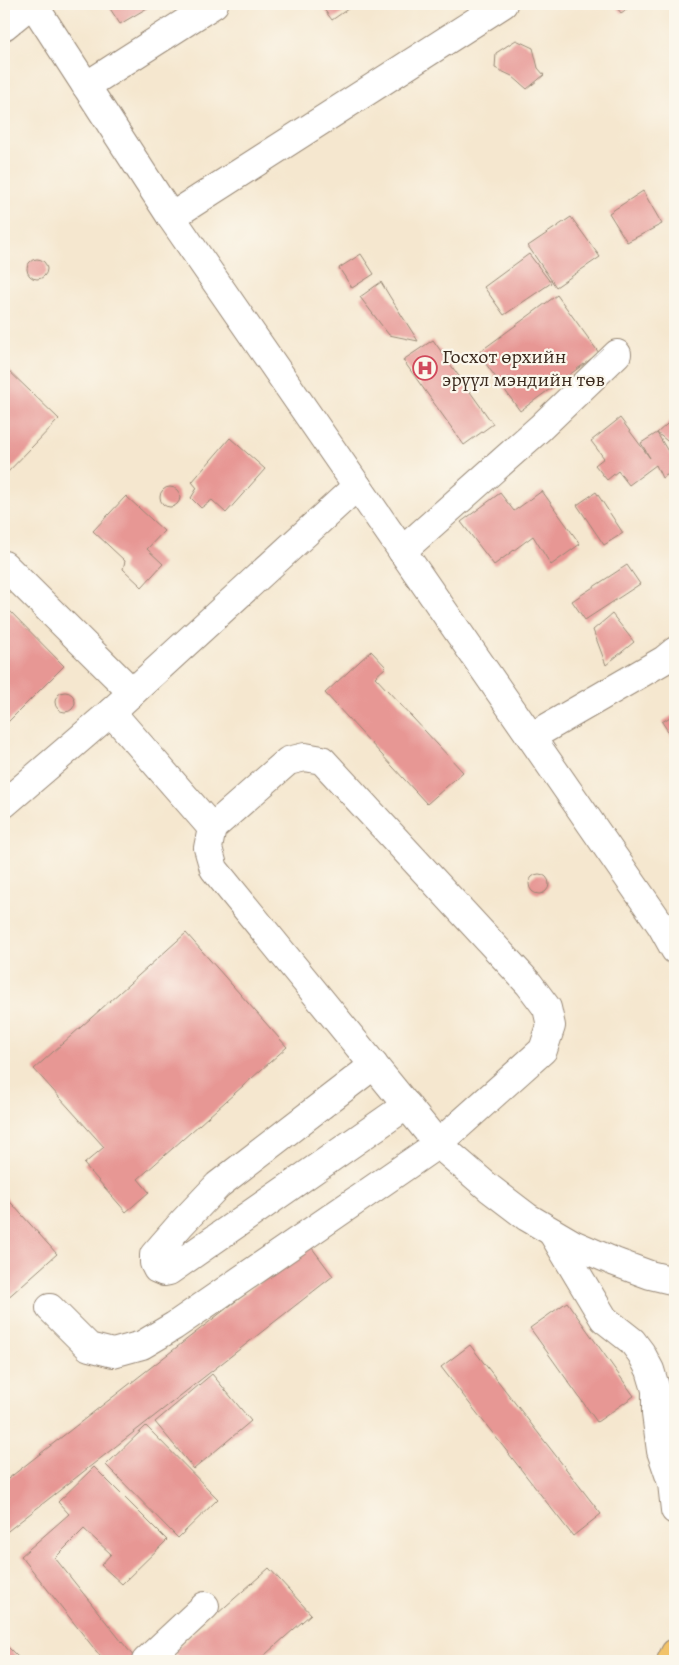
<svg xmlns="http://www.w3.org/2000/svg" width="679" height="1665" font-family="Alegreya,serif">
<style>
.building{fill:#e79794}
.lines{fill:none;stroke-linecap:round;stroke-linejoin:round}
.minor-casing{stroke:#988876;stroke-width:30}
.major-casing{stroke:#988876;stroke-width:30}
.minor{stroke:#fff;stroke-width:28}
.major{stroke:#f2c36a;stroke-width:28}
.labels{text-anchor:middle;dominant-baseline:central;stroke-width:4.5;stroke-linejoin:round;paint-order:stroke}
.poi-label{font-size:20px;fill:#3b2a1e;stroke:#fbf7ec;text-anchor:start}
</style>
<rect width="100%" height="100%" fill="#fbf7ec"/>
<filter id="ink" filterUnits="userSpaceOnUse"><feTurbulence type="fractalNoise" baseFrequency=".02" numOctaves="2"/><feDisplacementMap in="SourceGraphic" scale="10" xChannelSelector="R" yChannelSelector="G"/><feConvolveMatrix kernelMatrix="1 2 1 2 8 2 1 2 1" color-interpolation-filters="sRGB"/></filter>
<filter id="wash" filterUnits="userSpaceOnUse"><feTurbulence type="fractalNoise" baseFrequency=".0096" numOctaves="4" result="noise"/><feDisplacementMap in="SourceGraphic" scale="20" xChannelSelector="R" yChannelSelector="G"/><feGaussianBlur stdDeviation="1.12" result="paint"/><feColorMatrix in="noise" values="0 0 0 0 0 0 0 0 0 0 0 0 0 0 0 0 0 1.4 0 .05"/><feComposite in="paint" operator="in"/></filter>
<g filter="url(#wash)">
<rect width="100%" height="100%" fill="#f5e7cf"/>
<g id="blocks">
<!-- building -->
<g class="building">
<path d="M 107,4 L 154,4 L 120,24 Z"/>
<path d="M 320,4 L 355,4 L 332,20 Z"/>
<path d="M 614,4 L 634,4 L 621,13 Z"/>
<path d="M 516,40 L 533,48 L 538,68 L 544,75 L 527,89 L 512,76 L 495,68 L 496,53 Z"/>
<path d="M 643,191 L 662,224 L 627,242 L 609,213 Z"/>
<path d="M 571,217 L 600,257 L 556,287 L 528,246 Z"/>
<path d="M 361,254 L 374,274 L 352,288 L 339,268 Z"/>
<path d="M 529,254 L 551,283 L 504,315 L 484,287 Z"/>
<circle cx="37" cy="269" r="10"/>
<path d="M 381,282 L 390,297 L 418,341 L 389,335 L 360,297 Z"/>
<path d="M 557,295 L 599,353 L 520,411 L 478,353 Z"/>
<path d="M 433,340 L 493,424 L 464,445 L 403,360 Z"/>
<path d="M 4,366 L 59,419 L 5,475 L 4,474 Z"/>
<path d="M 675,417 L 675,441 L 671,444 L 657,433 L 675,463 L 675,470 L 662,478 L 656,465 L 629,485 L 618,471 L 607,480 L 595,465 L 604,458 L 591,441 L 620,418 L 650,458 L 641,443 L 657,433 Z"/>
<path d="M 230,438 L 265,469 L 226,513 L 212,500 L 201,508 L 191,498 L 197,488 L 192,482 Z"/>
<circle cx="170" cy="497" r="10"/>
<path d="M 542,491 L 580,544 L 551,565 L 533,536 L 494,565 L 461,522 L 500,493 L 514,511 Z"/>
<path d="M 596,492 L 623,533 L 604,545 L 577,505 Z"/>
<path d="M 126,496 L 164,531 L 147,549 L 163,564 L 142,587 L 123,569 L 125,561 L 93,531 Z"/>
<path d="M 627,565 L 640,584 L 585,620 L 572,601 Z"/>
<path d="M 4,605 L 64,666 L 4,726 Z"/>
<path d="M 612,614 L 634,642 L 606,665 L 593,630 Z"/>
<path d="M 371,651 L 386,667 L 375,677 L 463,772 L 427,804 L 325,693 Z"/>
<circle cx="65" cy="702" r="10"/>
<path d="M 675,714 L 675,742 L 662,722 Z"/>
<circle cx="539" cy="884" r="10"/>
<path d="M 186,933 L 287,1047 L 138,1179 L 149,1192 L 126,1212 L 84,1164 L 104,1147 L 34,1069 Z"/>
<path d="M 4,1195 L 57,1254 L 4,1301 Z"/>
<path d="M 309,1244 L 333,1276 L 4,1534 L 4,1482 Z"/>
<path d="M 567,1302 L 634,1396 L 597,1422 L 530,1328 Z"/>
<path d="M 470,1345 L 601,1514 L 573,1536 L 441,1367 Z"/>
<path d="M 212,1374 L 251,1421 L 194,1469 L 155,1422 Z"/>
<path d="M 146,1426 L 218,1499 L 178,1538 L 106,1465 Z"/>
<path d="M 94,1467 L 167,1540 L 122,1584 L 101,1565 L 111,1554 L 84,1529 L 55,1558 L 134,1657 L 129,1661 L 104,1661 L 21,1556 L 69,1514 L 58,1502 Z"/>
<path d="M 269,1568 L 311,1614 L 258,1661 L 182,1661 L 174,1652 Z"/>
<path d="M 4,1643 L 22,1661 L 4,1661 Z"/>
</g>
</g>
</g>
<g filter="url(#ink)">
<use href="#blocks" fill-opacity="0" stroke="#988876" stroke-width="1"/>
<g class="lines">
<!-- minor casing -->
<g class="minor-casing">
<g id="minor">
<path d="M 33,4 L 171,217 L 661,925 L 675,950"/>
<path d="M 4,26 L 31,4"/>
<path d="M 86,86 L 214,4"/>
<path d="M 171,217 L 503,4"/>
<path d="M 357,486 L 111,712 L 212,828 L 208,848 L 214,869 L 438,1144 L 489,1188 L 527,1217 L 573,1244 L 615,1262 L 650,1275 L 675,1281"/>
<path d="M 402,551 L 540,428 L 617,354"/>
<path d="M 4,565 L 132,692"/>
<path d="M 531,737 L 664,660 L 675,651"/>
<path d="M 4,804 L 111,712"/>
<path d="M 374,1065 L 218,1185 L 181,1224 L 154,1255 L 154,1263 L 157,1269 L 164,1272 L 169,1271 L 407,1105"/>
<path d="M 552,1232 L 604,1319 L 632,1341 L 641,1353 L 650,1370 L 656,1390 L 656,1414 L 661,1451 L 672,1483 L 675,1510"/>
<path d="M 50,1308 L 89,1347 L 113,1353 L 142,1345 L 174,1326 L 438,1144 L 543,1050 L 551,1026 L 547,1008 L 529,984 L 322,760 L 305,757 L 288,761 L 212,828"/>
<path d="M 146,1661 L 205,1606"/>
</g>
</g>
<!-- major casing -->
<g class="major-casing">
<path id="major" d="M 671,1661 L 675,1653"/>
</g>
<!-- minor -->
<use href="#minor" class="minor"/>
<!-- major -->
<use href="#major" class="major"/>
</g>
</g>
<!-- icons -->
<defs>
<g id="hospital-ring" transform="scale(1.25)"><circle r="9.5" fill="#fbf7ec" stroke="#d1495b" stroke-width="1.5"/><path d="M-5-5h3v3.5h4V-5h3V5h-3V1.5h-4V5h-3Z" fill="#d1495b"/></g>
</defs>
<g fill-rule="evenodd">
<use href="#hospital-ring" x="425" y="368"/>
</g>
<g class="labels">
<!-- poi labels -->
<g class="poi-label">
<text x="442" y="356">Госхот өрхийн<tspan x="442" dy="23">эрүүл мэндийн төв</tspan></text>
</g>
</g>
<!-- margin -->
<rect width="679" height="1665" fill="none" stroke="#fbf7ec" stroke-width="20"/>
</svg>
